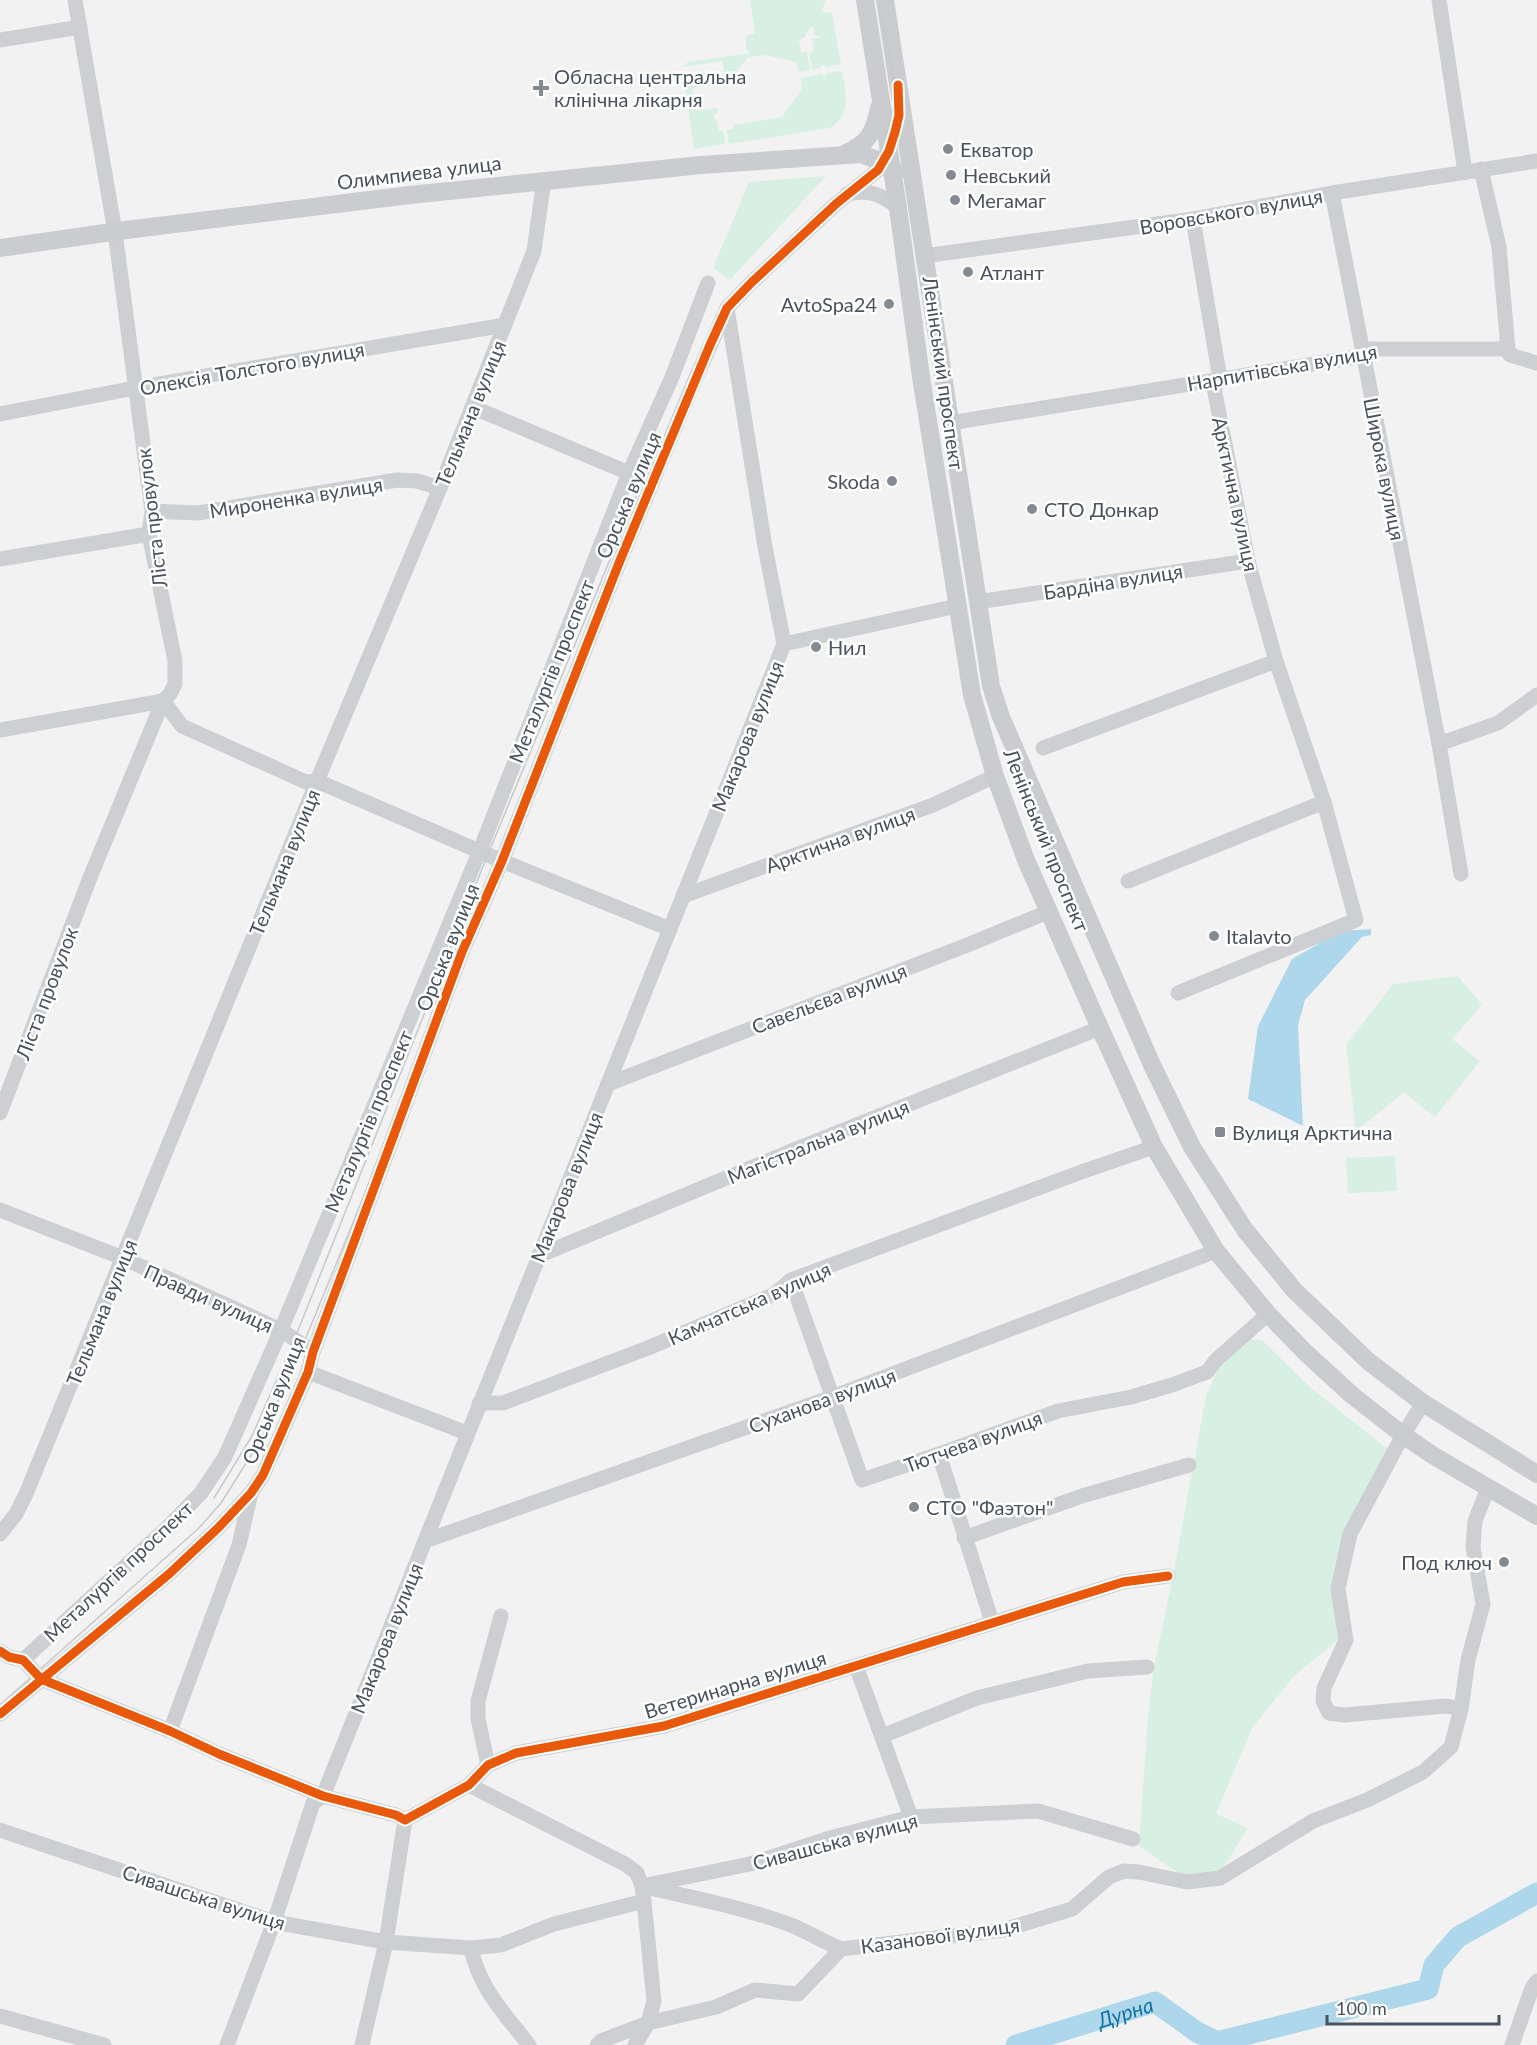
<svg xmlns="http://www.w3.org/2000/svg" width="1537" height="2045" font-family="Lato,sans-serif">
<style>
.green{fill:#d8efe4}
.water{fill:#afd7eb}
.lines{fill:none;stroke-linecap:round;stroke-linejoin:round}
.river{stroke:#afd7eb;stroke-width:21}
.minor{stroke:#cdcfd2;stroke-width:15}
.major{stroke:#caccd0;stroke-width:18}
.tram{stroke:#c8c9cb;stroke-width:1.5}
.cycleway-casing{stroke:#fff;stroke-width:13}
.cycleway{stroke:#e8590c;stroke-width:9}
.poi-dot{fill:#848a91;stroke:#fff;stroke-width:2}
.labels{text-anchor:middle;dominant-baseline:central;stroke-width:5;stroke-linejoin:round;paint-order:stroke}
.poi-label{font-size:20px;fill:#49525d;stroke:#fff;text-anchor:start}
.street-label{font-size:20px;fill:#49525d;stroke:#fff}
.water-label{font-size:21px;font-style:italic;fill:#1476a5;stroke:#fff}
</style>
<rect width="100%" height="100%" fill="#f2f2f2"/>
<!-- green -->
<g class="green">
<path d="M 750,0 L 826,0 L 821,12 L 832,13 L 841,64 L 826,67 L 825,65 L 821,65 L 821,68 L 812,69 L 809,53 L 814,50 L 812,39 L 822,38 L 815,35 L 813,26 L 809,29 L 805,37 L 792,44 L 799,41 L 801,52 L 807,53 L 810,70 L 799,72 L 796,62 L 764,55 L 748,57 L 728,82 L 726,80 L 722,61 L 682,67 L 688,62 L 751,53 L 746,49 L 746,36 L 755,34 Z"/>
<path d="M 842,71 C 846,93 852,114 830,128 L 729,144 L 727,130 L 733,129 L 733,125 L 782,117 L 802,89 L 801,78 L 822,74 L 823,76 L 826,76 L 826,73 Z"/>
<path d="M 712,75 L 713,85 L 692,88 L 696,111 L 717,108 L 718,113 L 714,114 L 715,120 L 717,121 L 719,131 L 723,131 L 725,144 L 694,149 L 684,79 Z"/>
<path d="M 826,176 L 730,280 L 713,268 L 749,182 Z"/>
<path d="M 1458,976 L 1482,1005 L 1452,1039 L 1480,1061 L 1435,1117 L 1404,1092 L 1356,1131 L 1346,1045 L 1393,984 Z"/>
<path d="M 1395,1156 L 1397,1191 L 1348,1193 L 1346,1158 Z"/>
<path d="M 1248,1339 L 1262,1340 L 1310,1387 L 1391,1452 L 1346,1534 L 1340,1638 L 1293,1677 L 1252,1728 L 1216,1814 L 1248,1828 L 1218,1876 L 1187,1879 L 1139,1846 L 1148,1717 L 1154,1667 L 1173,1576 L 1206,1396 L 1219,1367 Z"/>
</g>
<!-- water -->
<path class="water" d="M 1371,929 L 1371,935 L 1362,937 L 1305,1000 L 1298,1025 L 1303,1126 L 1248,1099 L 1258,1026 L 1292,959 L 1341,931 Z"/>
<g class="lines">
<!-- river -->
<path class="river" id="s1" d="M 1016,2045 L 1155,2002 L 1197,2032 L 1217,2042 L 1428,1989 L 1434,1965 L 1458,1937 L 1537,1893"/>
<!-- minor -->
<g class="minor">
<path d="M 1439,0 L 1465,172"/>
<path d="M 0,40 L 80,27"/>
<path d="M 1481,169 L 1499,247 L 1508,349 L 1510,355 L 1537,363"/>
<path d="M 1332,193 L 1439,744 L 1461,874"/>
<path d="M 847,194 C 869,189 881,194 898,208"/>
<path d="M 924,256 L 1193,219 L 1332,193 L 1537,161"/>
<path d="M 472,407 L 629,473"/>
<path d="M 0,414 L 135,388 L 505,325"/>
<path d="M 950,423 L 1363,356 L 1368,349 L 1508,349"/>
<path d="M 152,511 L 198,513 L 397,480 L 417,481 L 440,488"/>
<path d="M 0,559 L 149,534"/>
<path d="M 977,602 L 1248,561"/>
<path d="M 784,644 L 957,606"/>
<path d="M 0,730 L 163,701 L 182,726 L 306,782 L 317,781 L 502,861 L 670,929"/>
<path d="M 1439,744 L 1498,723 L 1537,695"/>
<path d="M 1043,748 L 1276,661"/>
<path d="M 1128,881 L 1324,802"/>
<path d="M 683,896 L 933,805 L 995,776"/>
<path d="M 1178,993 L 1356,920 L 1324,802 L 1276,661 L 1248,561 L 1214,388 L 1220,379 L 1193,219"/>
<path d="M 608,1084 L 970,944 L 1050,911"/>
<path d="M 0,1113 L 91,875 L 163,701 L 170,694 L 175,684 L 175,661 L 149,534 L 152,511 L 115,232 L 75,0"/>
<path d="M 0,1210 L 123,1258 L 281,1330 L 313,1352"/>
<path d="M 538,1256 L 794,1150 L 1100,1028"/>
<path d="M 791,1280 L 862,1480 L 939,1454 L 1058,1411 L 1131,1397 L 1172,1385 L 1207,1372 L 1216,1360 L 1268,1314"/>
<path d="M 308,1372 L 467,1433"/>
<path d="M 479,1403 L 503,1403 L 648,1348 L 775,1294 L 791,1280 L 1084,1171 L 1154,1147"/>
<path d="M 1423,1403 L 1403,1435 L 1350,1534 L 1338,1589 L 1346,1640 L 1324,1688 L 1323,1701 L 1329,1713 L 1344,1715 L 1446,1706 L 1461,1709"/>
<path d="M 939,1454 L 992,1622"/>
<path d="M 0,1534 L 16,1514 L 26,1494 L 317,781 L 440,488 L 534,251 L 544,180"/>
<path d="M 964,1538 L 1082,1496 L 1189,1465"/>
<path d="M 425,1541 L 832,1397 L 1216,1251"/>
<path d="M 0,1651 L 9,1657 L 23,1660 L 41,1679 L 170,1731 L 219,1754 L 323,1796 L 396,1815 L 405,1820 L 469,1785 L 488,1765 L 516,1753 L 664,1726 L 1123,1582 L 1168,1576"/>
<path d="M 23,1660 L 170,1525 L 201,1493 L 225,1457 L 281,1330 L 480,850 L 629,473 L 672,377 L 708,283"/>
<path d="M 856,1666 L 911,1817"/>
<path d="M 0,1714 L 169,1574 L 218,1528 L 251,1493 L 263,1475 L 308,1372 L 313,1352 L 462,952 L 502,861 L 619,563 L 694,382 L 727,308 L 751,283 L 837,203 L 878,170 L 889,151 L 899,111"/>
<path d="M 170,1731 L 239,1545 L 251,1493"/>
<path d="M 882,1736 L 977,1698 L 1088,1671 L 1147,1667"/>
<path d="M 488,1765 L 478,1719 L 478,1701 L 501,1616"/>
<path d="M 469,1785 L 625,1864 L 637,1873 L 642,1886 C 692,1898 743,1907 791,1925 C 808,1932 824,1942 841,1949"/>
<path d="M 0,1830 L 274,1922 L 386,1942 L 471,1948 L 501,1945 L 554,1924 L 644,1901 L 642,1886 L 750,1864 L 830,1838 L 911,1817 L 1038,1811 L 1133,1839"/>
<path d="M 471,1948 C 479,1988 504,2013 529,2045"/>
<path d="M 0,2016 L 104,2045"/>
<path d="M 227,2045 L 274,1922 L 313,1803 L 323,1796 L 784,644 L 765,547 L 727,308"/>
<path d="M 362,2045 L 386,1942 L 405,1820"/>
<path d="M 597,2045 L 601,2041 L 648,2023 L 716,2007 L 755,1990 L 798,1994 L 841,1949 L 1003,1930 L 1072,1909 L 1109,1877 L 1124,1871 L 1139,1872 L 1187,1882 L 1220,1878 L 1313,1821 L 1367,1800 L 1423,1772 L 1451,1747 L 1461,1709 L 1468,1660 L 1483,1604 L 1473,1547 L 1475,1521 L 1488,1488"/>
<path d="M 635,2045 L 648,2023 L 654,2001 L 644,1901"/>
<path d="M 1512,2045 L 1532,1988 L 1537,1981"/>
</g>
<!-- major -->
<g class="major">
<path d="M 865,0 L 898,208 L 921,377 L 972,695 L 995,776 L 1026,860 L 1100,1028 L 1154,1147 L 1216,1251 L 1268,1314 L 1306,1353 L 1353,1396 L 1403,1435 L 1434,1456 L 1537,1516"/>
<path d="M 885,0 L 991,686 L 1001,717 L 1152,1065 L 1192,1147 L 1245,1230 L 1294,1290 L 1368,1361 L 1423,1403 L 1537,1474"/>
<path d="M 846,153 C 869,143 874,132 879,108"/>
<path d="M 0,248 L 126,230 L 410,195 L 701,165 L 861,154 L 883,162 L 896,172"/>
</g>
<!-- tram -->
<g class="tram">
<path d="M 214,1498 L 252,1436 L 295,1338 L 488,854 L 653,456"/>
<path d="M 0,1705 L 199,1528 L 221,1503 L 260,1441 L 303,1345 L 501,860 L 692,382 C 707,347 722,311 747,282 C 782,242 827,212 865,175 C 879,161 887,136 891,117 C 899,80 884,37 878,0"/>
</g>
<!-- cycleway casing -->
<g class="cycleway-casing">
<g id="cycleway">
<path d="M 0,1651 L 9,1657 L 23,1660 L 41,1679 L 170,1731 L 219,1754 L 323,1796 L 396,1815 L 405,1820 L 469,1785 L 488,1765 L 516,1753 L 664,1726 L 1123,1582 L 1168,1576"/>
<path d="M 0,1714 L 169,1574 L 218,1528 L 251,1493 L 263,1475 L 308,1372 L 313,1352 L 462,952 L 502,861 L 619,563 L 710,345 L 727,308 L 751,283 L 837,203 L 878,170 L 889,151 L 895,132 L 899,115 L 898,85"/>
</g>
</g>
<!-- cycleway -->
<use href="#cycleway" class="cycleway"/>
</g>
<!-- markers -->
<g class="poi-dot">
<path d="M538 79h6v6h6v6h-6v6h-6v-6h-6v-6h6z"/>
<circle cx="948" cy="149" r="6"/>
<circle cx="951" cy="175" r="6"/>
<circle cx="955" cy="200" r="6"/>
<circle cx="968" cy="272" r="6"/>
<circle cx="889" cy="304" r="6"/>
<circle cx="892" cy="481" r="6"/>
<circle cx="1032" cy="509" r="6"/>
<circle cx="816" cy="647" r="6"/>
<circle cx="1214" cy="936" r="6"/>
<rect x="1214" y="1126" width="12" height="12" rx="3"/>
<circle cx="914" cy="1507" r="6"/>
<circle cx="1504" cy="1562" r="6"/>
</g>
<g class="labels">
<!-- poi labels -->
<g class="poi-label">
<text x="554" y="76">Обласна центральна<tspan x="554" dy="23">клінічна лікарня</tspan></text>
<text x="960" y="149">Екватор</text>
<text x="963" y="175">Невський</text>
<text x="967" y="200">Мегамаг</text>
<text x="980" y="272">Атлант</text>
<text x="877" y="304" text-anchor="end">AvtoSpa24</text>
<text x="880" y="481" text-anchor="end">Skoda</text>
<text x="1044" y="509">СТО Донкар</text>
<text x="828" y="647">Нил</text>
<text x="1226" y="936">Italavto</text>
<text x="1232" y="1132">Вулиця Арктична</text>
<text x="926" y="1507">СТО "Фаэтон"</text>
<text x="1492" y="1562" text-anchor="end">Под ключ</text>
</g>
<!-- street labels -->
<g class="street-label">
<text transform="translate(419 172) rotate(-7)">Олимпиева улица</text>
<text transform="translate(1231 211) rotate(-10)">Воровського вулиця</text>
<text transform="translate(1282 367) rotate(-10)">Нарпитівська вулиця</text>
<text transform="translate(252 368) rotate(-10)">Олексія Толстого вулиця</text>
<text transform="translate(944 373) rotate(82)">Ленінський проспект</text>
<text transform="translate(470 413) rotate(-68)">Тельмана вулиця</text>
<text transform="translate(1385 469) rotate(79)">Широка вулиця</text>
<text transform="translate(1236 494) rotate(78)">Арктична вулиця</text>
<text transform="translate(628 495) rotate(-67)">Орська вулиця</text>
<text transform="translate(296 497) rotate(-9)">Мироненка вулиця</text>
<text transform="translate(151 518) rotate(-97)">Ліста провулок</text>
<text transform="translate(1113 581) rotate(-9)">Бардіна вулиця</text>
<text transform="translate(551 671) rotate(-68)">Металургів проспект</text>
<text transform="translate(747 736) rotate(-68)">Макарова вулиця</text>
<text transform="translate(840 839) rotate(-20)">Арктична вулиця</text>
<text transform="translate(1047 840) rotate(68)">Ленінський проспект</text>
<text transform="translate(284 862) rotate(-68)">Тельмана вулиця</text>
<text transform="translate(447 947) rotate(-68)">Орська вулиця</text>
<text transform="translate(46 993) rotate(-69)">Ліста провулок</text>
<text transform="translate(829 998) rotate(-21)">Савельєва вулиця</text>
<text transform="translate(368 1121) rotate(-67)">Металургів проспект</text>
<text transform="translate(818 1141) rotate(-22)">Магістральна вулиця</text>
<text transform="translate(566 1187) rotate(-68)">Макарова вулиця</text>
<text transform="translate(209 1298) rotate(24)">Правди вулиця</text>
<text transform="translate(749 1303) rotate(-24)">Камчатська вулиця</text>
<text transform="translate(101 1312) rotate(-68)">Тельмана вулиця</text>
<text transform="translate(273 1400) rotate(-68)">Орська вулиця</text>
<text transform="translate(822 1400) rotate(-20)">Суханова вулиця</text>
<text transform="translate(973 1441) rotate(-20)">Тютчева вулиця</text>
<text transform="translate(118 1571) rotate(-43)">Металургів проспект</text>
<text transform="translate(386 1638) rotate(-68)">Макарова вулиця</text>
<text transform="translate(735 1684) rotate(-17)">Ветеринарна вулиця</text>
<text transform="translate(835 1841) rotate(-15)">Сивашська вулиця</text>
<text transform="translate(204 1897) rotate(18)">Сивашська вулиця</text>
<text transform="translate(940 1935) rotate(-8)">Казанової вулиця</text>
</g>
<!-- water labels -->
<g class="water-label">
<text stroke="none"><textPath href="#s1" startOffset="114">Дурна</textPath></text>
</g>
</g>
<!-- scale -->
<path d="M1327 2015v9h172v-9" fill="none" stroke="#49525d" stroke-width="3"/>
<text x="1336" y="2015" font-size="18" fill="#49525d" stroke="#ffffff" stroke-width="4.5" paint-order="stroke">100 m</text>
</svg>
